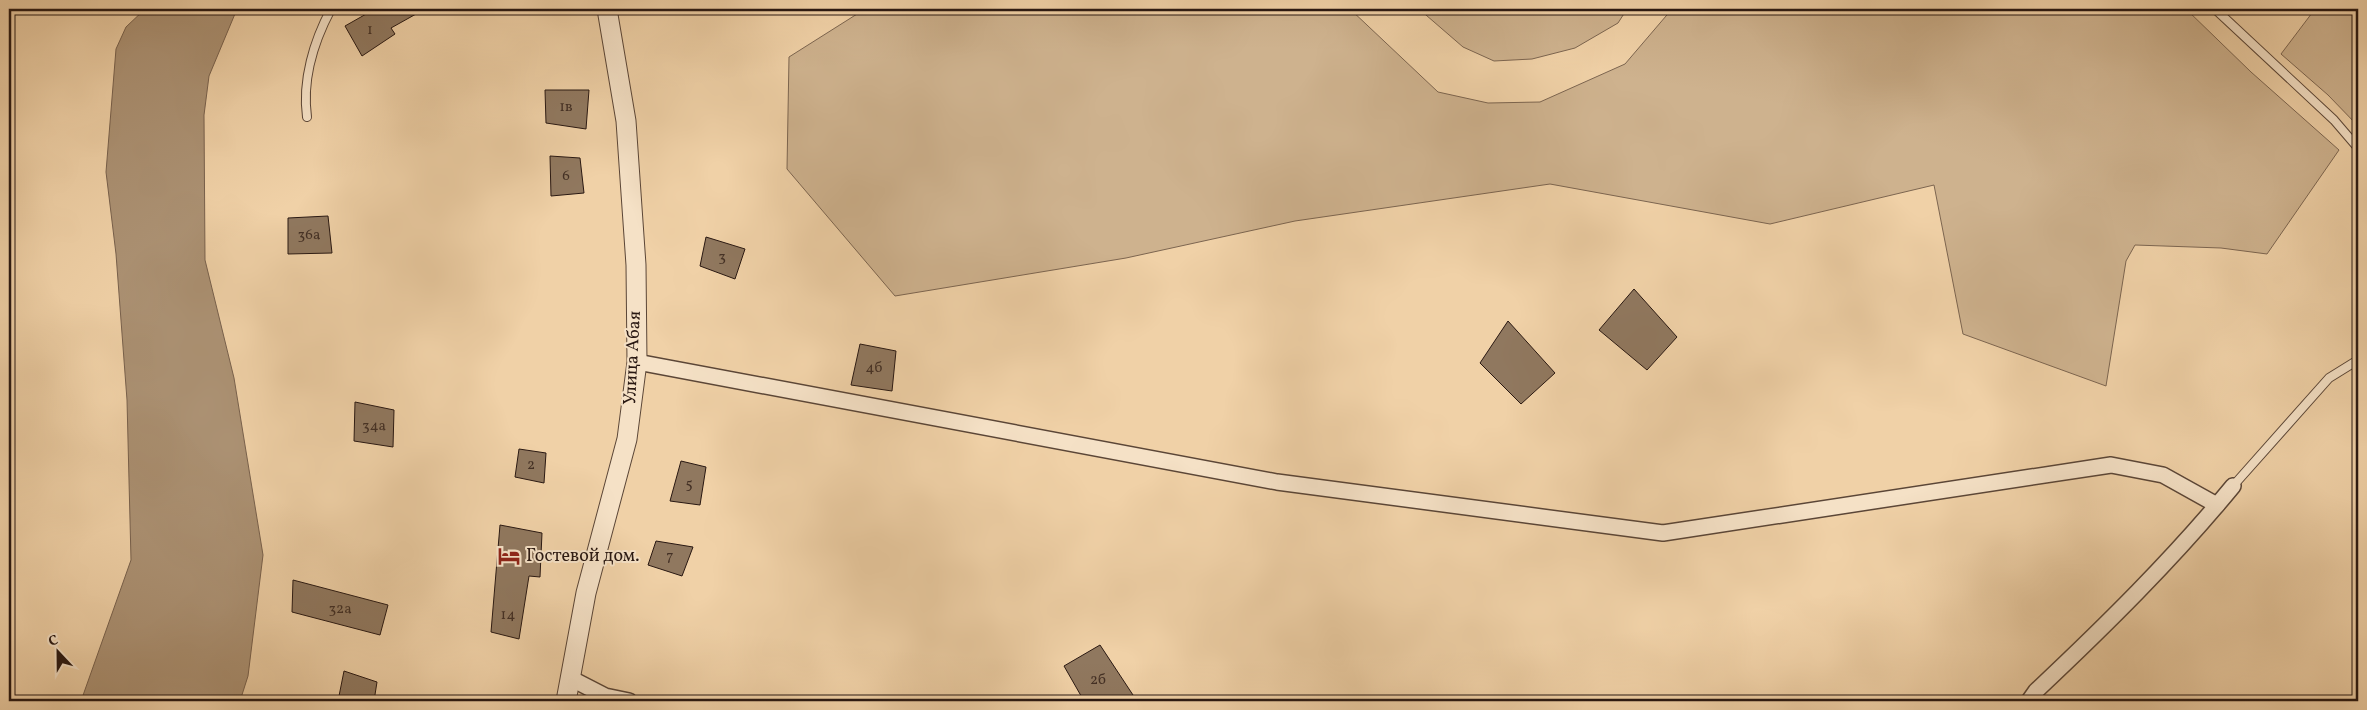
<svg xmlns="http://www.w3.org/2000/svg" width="2367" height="710" font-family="Vollkorn,serif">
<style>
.green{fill:#ceb28e;stroke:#7c6550}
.water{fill:#ac9274;stroke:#78614d}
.building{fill:#90785f;stroke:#291812}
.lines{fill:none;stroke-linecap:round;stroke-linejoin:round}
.service-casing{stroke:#5b4637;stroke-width:10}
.minor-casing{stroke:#5b4637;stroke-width:18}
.tertiary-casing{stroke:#5b4637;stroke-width:21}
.service{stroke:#f5e1c6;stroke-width:8}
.minor{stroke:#f5e1c6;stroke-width:15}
.tertiary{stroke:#f5e1c6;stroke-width:19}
.labels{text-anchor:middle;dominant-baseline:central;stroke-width:4;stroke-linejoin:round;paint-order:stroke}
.number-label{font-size:15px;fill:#433025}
.street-label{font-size:18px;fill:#291812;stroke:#f5e1c6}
.poi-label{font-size:18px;fill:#291812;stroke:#f5e1c6;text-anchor:start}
</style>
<rect width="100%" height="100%" fill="#f0d1a7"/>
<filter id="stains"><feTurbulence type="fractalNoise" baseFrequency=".004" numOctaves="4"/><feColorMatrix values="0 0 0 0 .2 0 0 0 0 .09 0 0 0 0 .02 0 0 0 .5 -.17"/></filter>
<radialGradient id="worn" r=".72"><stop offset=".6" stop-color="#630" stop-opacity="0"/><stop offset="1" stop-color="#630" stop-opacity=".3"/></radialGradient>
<!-- green -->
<g class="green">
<path d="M 865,9 L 1350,9 L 1438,92 L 1488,103 L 1540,102 L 1625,64 L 1672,9 L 2186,9 L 2251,72 L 2339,150 L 2267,254 L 2221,248 L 2135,245 L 2126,261 L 2106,386 L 1963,334 L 1934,185 L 1770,224 L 1550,184 L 1295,221 L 1126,258 L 895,296 L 787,169 L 789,57 Z"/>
<path d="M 1419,9 L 1627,9 L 1618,23 L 1575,48 L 1532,59 L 1494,61 L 1463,47 Z"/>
<path d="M 2315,9 L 2358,9 L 2358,126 L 2328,95 L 2281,54 Z"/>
</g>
<!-- water -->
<path class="water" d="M 145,9 L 237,9 L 209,76 L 204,115 L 205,260 L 234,378 L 263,555 L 248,676 L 240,701 L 81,701 L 131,560 L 127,400 L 116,254 L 106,172 L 116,49 L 126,27 Z"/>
<!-- building -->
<g class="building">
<path d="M 375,9 L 425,9 L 391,28 L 395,34 L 362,56 L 345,26 Z"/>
<path d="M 545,90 L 589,90 L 586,129 L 546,123 Z"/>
<path d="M 550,156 L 580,158 L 584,193 L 551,196 Z"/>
<path d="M 328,216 L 332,253 L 288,254 L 288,218 Z"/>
<path d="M 706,237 L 745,249 L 735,279 L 700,266 Z"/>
<path d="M 1634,289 L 1677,337 L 1647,370 L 1599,330 Z"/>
<path d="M 1508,321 L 1555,373 L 1521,404 L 1480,363 Z"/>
<path d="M 860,344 L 896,351 L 892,391 L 851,385 Z"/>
<path d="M 355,402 L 394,410 L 393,447 L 354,441 Z"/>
<path d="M 519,449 L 546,453 L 544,483 L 515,477 Z"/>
<path d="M 681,461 L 706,467 L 700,505 L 670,501 Z"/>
<path d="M 500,525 L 542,533 L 540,577 L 529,576 L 519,639 L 491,632 Z"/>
<path d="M 656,541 L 693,547 L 682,576 L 648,565 Z"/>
<path d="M 293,580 L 388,605 L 380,635 L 292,612 Z"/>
<path d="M 1100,645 L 1133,695 L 1124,701 L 1084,701 L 1064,666 Z"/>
<path d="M 344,671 L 377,682 L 374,701 L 338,701 Z"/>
</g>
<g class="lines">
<!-- service casing -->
<g class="service-casing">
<g id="service">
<path d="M 2215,9 L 2334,120 L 2358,148"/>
<path d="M 307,117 C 302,80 314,41 331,9"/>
<path d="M 2233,486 L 2329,378 L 2358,360"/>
</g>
</g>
<!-- minor casing -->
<g class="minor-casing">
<g id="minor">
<path d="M 637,362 L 1277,482 L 1663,533 L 2111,465 L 2163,475 L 2217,505"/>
<path d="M 570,678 L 605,696 L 629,701"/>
<path d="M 2029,701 L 2036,691 C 2105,626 2173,559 2233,486"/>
</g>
</g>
<!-- tertiary casing -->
<g class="tertiary-casing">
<path id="tertiary" d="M 566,701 L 586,593 L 627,439 L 637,362 L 636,265 L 626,121 L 607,9"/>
</g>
<!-- service -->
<use href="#service" class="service"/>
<!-- minor -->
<use href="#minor" class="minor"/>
<!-- tertiary -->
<use href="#tertiary" class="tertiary"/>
</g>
<!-- icons -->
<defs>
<g id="hotel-bare" transform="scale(1.725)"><path d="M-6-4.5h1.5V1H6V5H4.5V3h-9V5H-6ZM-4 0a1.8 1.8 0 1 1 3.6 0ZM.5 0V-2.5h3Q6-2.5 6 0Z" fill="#8f2418" stroke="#f5e1c6" stroke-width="2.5" paint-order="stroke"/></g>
</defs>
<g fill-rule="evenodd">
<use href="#hotel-bare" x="509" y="556"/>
</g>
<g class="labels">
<!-- number labels -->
<g class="number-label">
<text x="370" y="30">1</text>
<text x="566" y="107">1в</text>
<text x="566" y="176">6</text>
<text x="309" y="235">36а</text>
<text x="722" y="257">3</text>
<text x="874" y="368">4б</text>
<text x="374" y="426">34а</text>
<text x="531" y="465">2</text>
<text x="689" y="484">5</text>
<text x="670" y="556">7</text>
<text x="340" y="609">32а</text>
<text x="508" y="615">14</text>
<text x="1098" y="680">2б</text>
</g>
<!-- street labels -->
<g class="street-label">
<text transform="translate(633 358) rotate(-87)">Улица Абая</text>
</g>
<!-- poi labels -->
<g class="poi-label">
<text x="526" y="556">Гостевой дом.</text>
</g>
</g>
<!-- margin -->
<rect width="2367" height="710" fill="none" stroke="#f0d1a7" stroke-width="30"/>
<rect x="10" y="10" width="2347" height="690" fill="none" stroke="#291812" stroke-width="2.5"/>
<rect x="15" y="15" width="2337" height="680" fill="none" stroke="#291812"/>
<!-- north arrow -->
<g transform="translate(58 652) rotate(338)" stroke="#f5e1c6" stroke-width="4" paint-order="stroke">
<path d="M0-4L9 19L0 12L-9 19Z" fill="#291812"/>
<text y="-8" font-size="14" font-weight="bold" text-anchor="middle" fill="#291812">С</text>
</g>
<rect width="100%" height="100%" filter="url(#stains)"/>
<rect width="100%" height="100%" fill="url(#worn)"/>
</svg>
